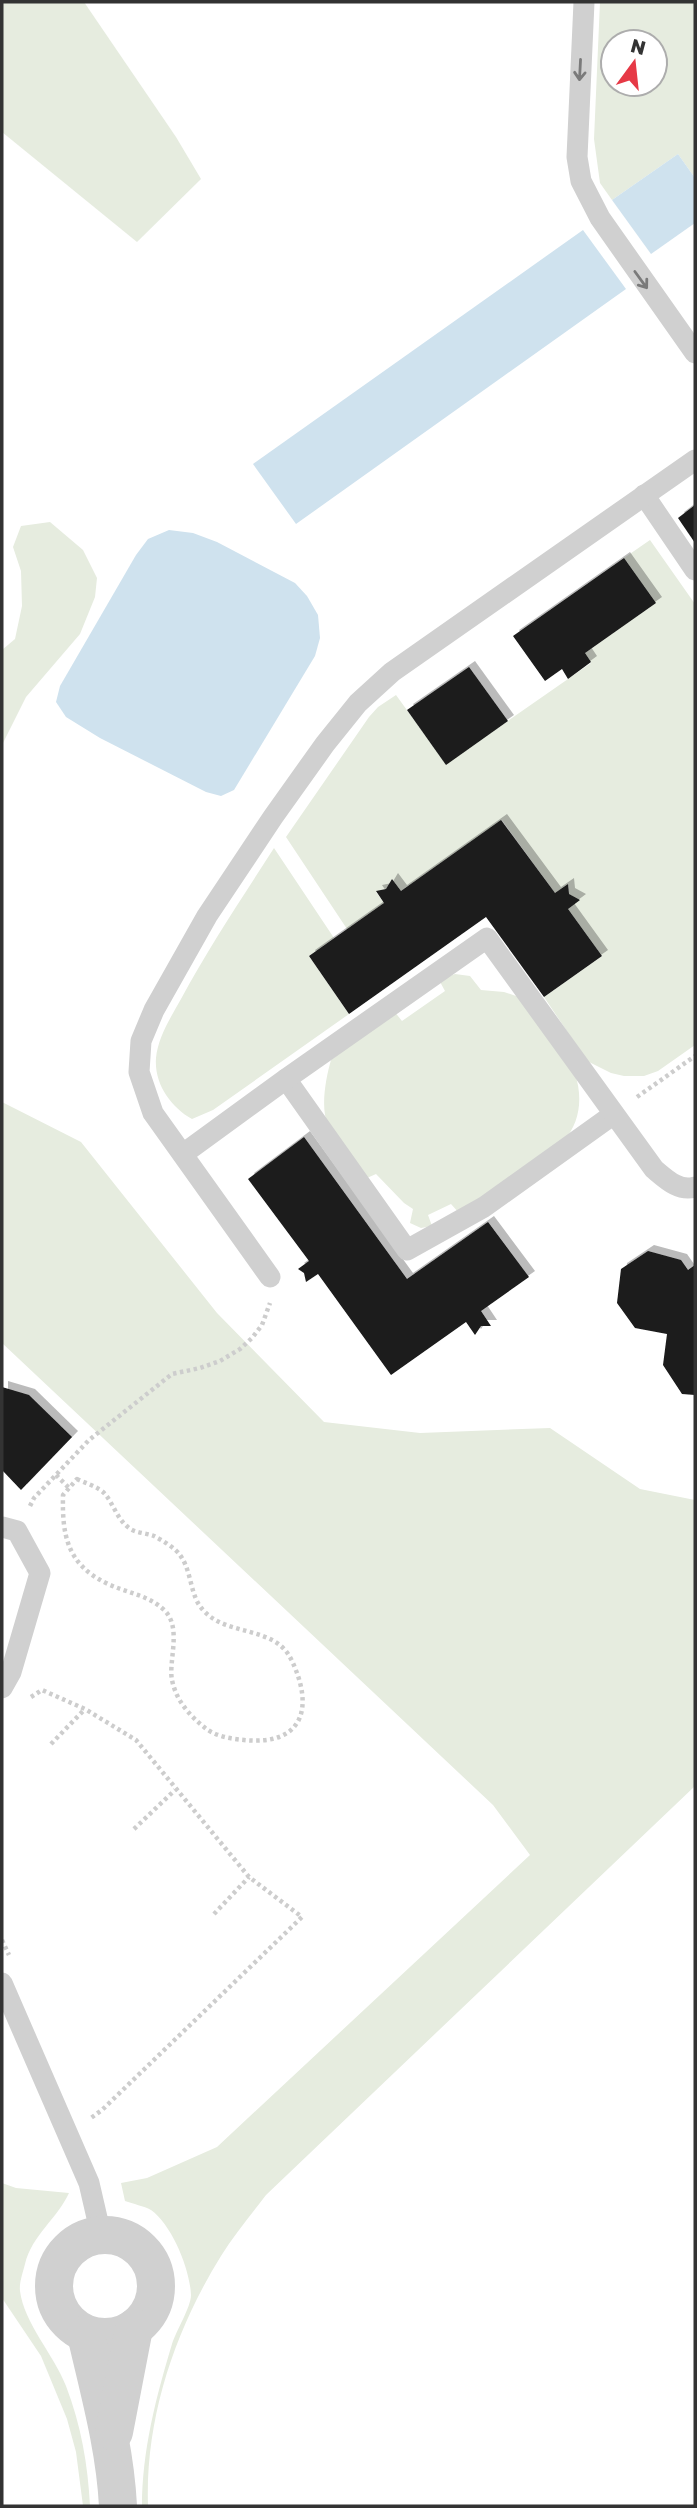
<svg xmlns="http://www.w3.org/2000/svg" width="697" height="2508" font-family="'Golos Text',sans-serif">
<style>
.green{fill:#e6ecdf;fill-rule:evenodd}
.water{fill:#cfe2ee}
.building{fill:#1a1a1a;filter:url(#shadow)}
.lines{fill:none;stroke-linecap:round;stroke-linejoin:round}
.path{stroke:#cdcdcd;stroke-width:4.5;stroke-dasharray:3.5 3.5;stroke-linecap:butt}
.lane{stroke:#d0d0d0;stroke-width:21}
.street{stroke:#d0d0d0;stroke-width:38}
.oneway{stroke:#7a7a7a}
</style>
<defs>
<filter id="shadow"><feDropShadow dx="6" dy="-6" stdDeviation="0" flood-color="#0004"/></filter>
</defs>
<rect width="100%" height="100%" fill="#fff"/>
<!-- green -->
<g class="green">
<path d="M 2,2 L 84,2 L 176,137 L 201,179 L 137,242 L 2,132 Z"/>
<path d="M 600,2 L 695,2 L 695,178 L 678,154 L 612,200 L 600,183 L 594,139 ZM 613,42 L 655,42 L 655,84 L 613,84 Z"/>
<path d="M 50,522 L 83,550 L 97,578 L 95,597 L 80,634 L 26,697 L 2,745 L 2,650 L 15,639 L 22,606 L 21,571 L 13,547 L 21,526 Z"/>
<path d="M 650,540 L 695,604 L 695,1045 L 658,1071 L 644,1076 L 624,1076 L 611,1073 L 587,1061 L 544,997 L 602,956 L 568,909 L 579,900 L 569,894 L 568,884 L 555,893 L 502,820 L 401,891 L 392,879 L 386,889 L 376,892 L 384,903 L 347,929 L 286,837 L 369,717 L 378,707 L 396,695 L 446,764 L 591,663 L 585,653 L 655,603 L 624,558 Z"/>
<path d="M 274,848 L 334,938 L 309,956 L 349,1014 L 213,1110 L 192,1119 C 171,1107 154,1084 156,1058 C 158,1037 171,1017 181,999 C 209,947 242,898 274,848 Z"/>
<path d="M 455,974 L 470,976 L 481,990 L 504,992 L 519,997 L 575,1074 C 583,1097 580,1123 564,1140 L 459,1213 L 451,1204 L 428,1215 L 432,1226 L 421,1228 L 410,1223 L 413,1209 L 404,1203 L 376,1174 L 367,1178 C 356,1162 336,1142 328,1125 C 320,1108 326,1077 331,1060 L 394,1011 L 402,1021 L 445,991 L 439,980 Z"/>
<path d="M 2,1102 L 81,1142 L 217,1313 L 324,1422 L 420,1433 L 550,1428 L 640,1489 L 695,1500 L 695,1786 L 266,2195 C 251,2215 234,2235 221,2256 C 175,2330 145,2418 148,2506 L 142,2506 C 142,2451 156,2397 172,2344 C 176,2331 191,2307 191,2295 C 190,2269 172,2225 151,2210 C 144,2206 133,2204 125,2201 L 121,2183 L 147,2178 L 217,2147 L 530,1855 L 493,1805 L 2,1343 Z"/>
<path d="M 2,2183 L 16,2188 L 69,2193 C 57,2219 32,2235 25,2264 C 23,2272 19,2283 20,2291 C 24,2323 54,2355 66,2386 C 81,2425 88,2465 90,2506 L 83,2506 L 76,2452 L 67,2419 L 41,2356 L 2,2298 Z"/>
</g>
<!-- water -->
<g class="water">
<path d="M 678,154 L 695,178 L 695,223 L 651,254 L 612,200 Z"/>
<path d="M 583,230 L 626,289 L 296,524 L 253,464 Z"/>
<path d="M 169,530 L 193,533 L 217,542 L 295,583 L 307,596 L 318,615 L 320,638 L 315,656 L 234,790 L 221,796 L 206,792 L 100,738 L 66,717 L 56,702 L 60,686 L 136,555 L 148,539 Z"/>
</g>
<!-- building -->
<g class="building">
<path d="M 695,505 L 695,543 L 678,518 Z"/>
<path d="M 624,558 L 656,603 L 585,653 L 591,662 L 568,679 L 562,669 L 545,681 L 513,636 Z"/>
<path d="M 469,667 L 508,721 L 446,765 L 407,710 Z"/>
<path d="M 501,820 L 555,893 L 568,884 L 569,894 L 580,900 L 568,909 L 602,956 L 544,997 L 486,917 L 349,1014 L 309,956 L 384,903 L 376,891 L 386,889 L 392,879 L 401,891 Z"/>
<path d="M 304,1137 L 407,1279 L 488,1222 L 529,1277 L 481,1311 L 491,1326 L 481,1326 L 475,1335 L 466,1322 L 391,1375 L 318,1274 L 306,1282 L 304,1273 L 298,1269 L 309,1261 L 248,1179 Z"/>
<path d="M 648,1251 L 681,1260 L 688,1270 L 695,1265 L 695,1395 L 682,1394 L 663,1365 L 667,1334 L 635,1328 L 617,1303 L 621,1269 Z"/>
<path d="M 2,1387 L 29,1395 L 72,1437 L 21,1490 L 2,1470 Z"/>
</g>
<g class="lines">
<!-- path -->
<g class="path">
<path d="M 637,1097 L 695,1056"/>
<path d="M 56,1475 L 69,1488"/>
<path d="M 77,1479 C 85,1483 99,1487 105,1494 C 114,1505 117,1519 129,1528 C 136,1533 146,1533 154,1536 C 162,1540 175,1548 180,1555 C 193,1573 189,1597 205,1612 C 228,1636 275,1626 291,1659 C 315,1708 303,1746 244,1740 C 231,1739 214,1736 204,1727 C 189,1715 176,1700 172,1680 C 168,1661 183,1626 163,1609 C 146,1594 126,1593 106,1583 C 67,1564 62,1535 63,1495 Z"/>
<path d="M 30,1506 L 34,1498 L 89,1440 L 172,1374 L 200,1368 L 220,1361 L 240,1349 L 252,1338 L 262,1325 L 270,1303"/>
<path d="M 31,1697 L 42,1690 L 85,1709 L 136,1740 L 249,1877 L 302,1917 L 102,2110 L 91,2118"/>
<path d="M 51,1744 L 85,1709"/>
<path d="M 134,1829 L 175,1790"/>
<path d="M 214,1914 L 249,1877"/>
<path d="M 2,1940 L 9,1955"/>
</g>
<!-- lane -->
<g class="lane">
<path d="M 584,2 L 577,157 L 581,181 L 600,218 L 695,353"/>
<path d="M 644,495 L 695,570"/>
<path d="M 286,1079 L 407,1250 L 484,1207 L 614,1114"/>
<path d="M 183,1154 L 286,1079 L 487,938 L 654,1169 C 666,1179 679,1192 695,1187"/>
<path d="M 270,1277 L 153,1113 L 139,1072 L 141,1041 L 154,1010 L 207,916 L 273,817 L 325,744 L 358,703 L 392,672 L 695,460"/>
<path d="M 2,1527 L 17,1531 L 40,1573 L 11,1672 L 2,1688"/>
<path d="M 2,1983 L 89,2183 L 101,2235"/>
</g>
<!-- street -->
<g class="street">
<circle cx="105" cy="2286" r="51"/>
<path d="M 86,2334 C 99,2391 115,2447 118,2506"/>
<path d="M 114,2432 L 134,2328"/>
</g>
</g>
<!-- one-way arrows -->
<defs><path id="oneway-shaft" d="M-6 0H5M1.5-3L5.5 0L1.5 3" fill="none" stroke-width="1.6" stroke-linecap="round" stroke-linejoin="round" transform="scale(1.75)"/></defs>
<g class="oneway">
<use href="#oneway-shaft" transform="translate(580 70) rotate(93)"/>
<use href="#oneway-shaft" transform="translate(641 280) rotate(54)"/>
</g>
<!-- border -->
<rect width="697" height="2508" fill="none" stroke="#333333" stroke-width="7"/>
<!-- north arrow -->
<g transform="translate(634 63) rotate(15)"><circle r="33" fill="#ffffff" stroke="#adadad" stroke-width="2"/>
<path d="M0-5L12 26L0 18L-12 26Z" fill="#e63946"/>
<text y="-10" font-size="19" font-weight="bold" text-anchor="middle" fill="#333333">N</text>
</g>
</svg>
